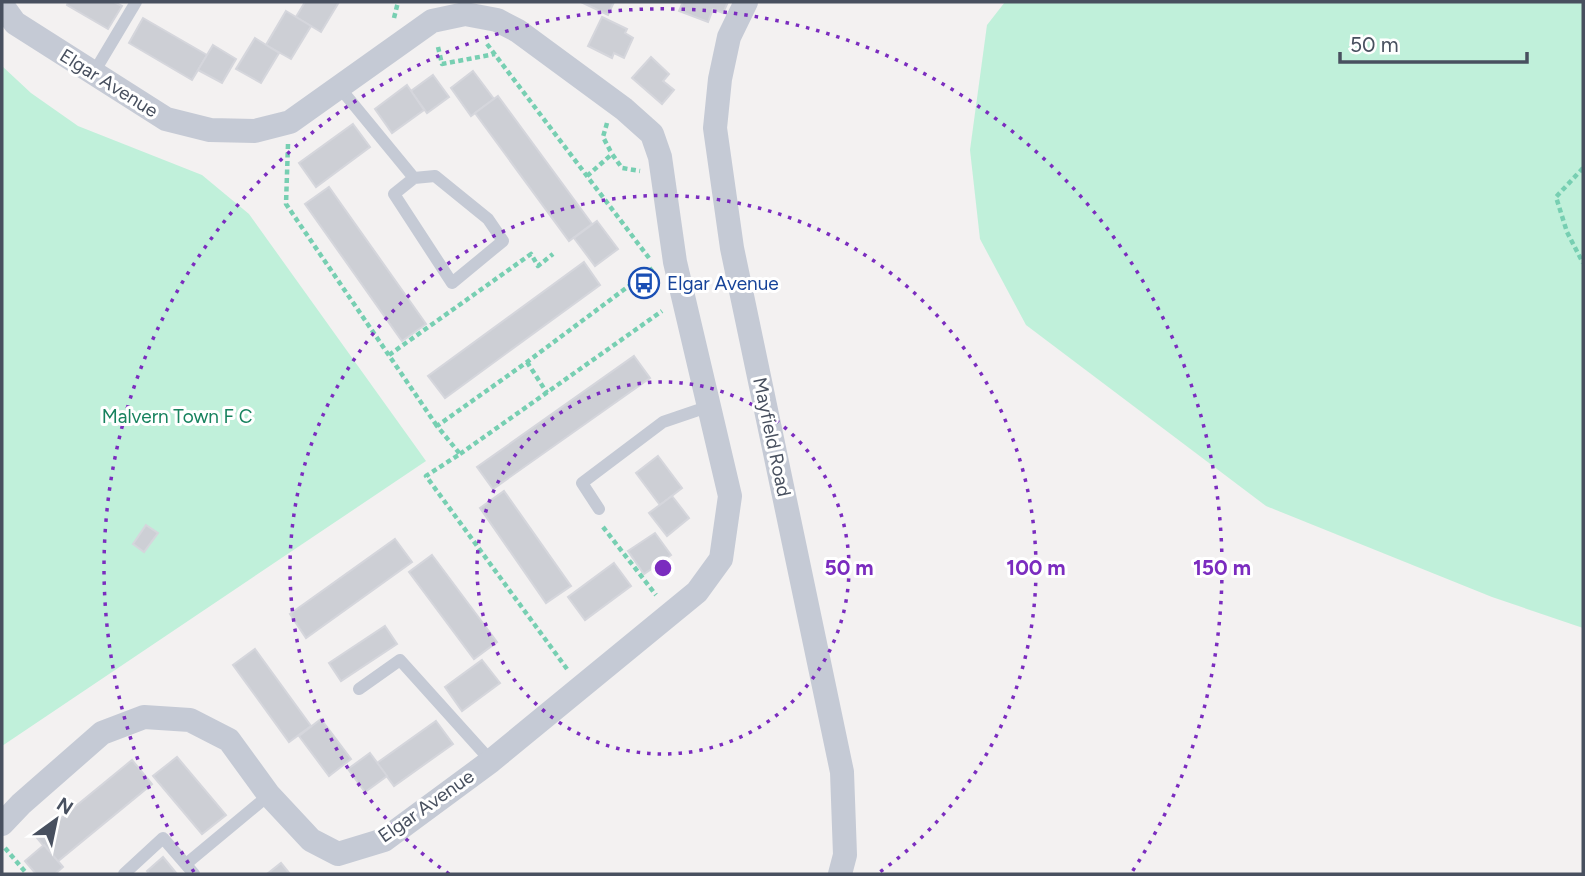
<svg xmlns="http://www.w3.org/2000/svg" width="1585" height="876" font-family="Figtree,sans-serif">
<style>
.green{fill:#c0f0da}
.building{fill:#cdcfd5;stroke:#d5d6dc;stroke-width:2}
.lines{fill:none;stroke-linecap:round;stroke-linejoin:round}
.path{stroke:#77cfb2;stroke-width:4.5;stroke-dasharray:5 3.5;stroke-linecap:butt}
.service{stroke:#c5cad5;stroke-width:12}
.minor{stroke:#c5cad5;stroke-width:24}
.ring{fill:none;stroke:#7b2cbf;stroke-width:3.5;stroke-dasharray:3.5 7}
.labels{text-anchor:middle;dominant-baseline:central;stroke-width:6;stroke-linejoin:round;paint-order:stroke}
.street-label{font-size:19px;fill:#48505f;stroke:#fff}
.transit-label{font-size:19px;fill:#164399;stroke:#fff;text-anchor:start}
.park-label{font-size:19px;fill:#17825e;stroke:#fff}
.centre{fill:#7b2cbf;stroke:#fff;stroke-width:3.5}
.ring-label{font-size:21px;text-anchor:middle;font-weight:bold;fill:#7b2cbf;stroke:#fff;stroke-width:6;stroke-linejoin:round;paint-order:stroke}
</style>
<rect width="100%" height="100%" fill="#f3f1f1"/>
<!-- green -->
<g class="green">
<path d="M 1005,2 L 1583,2 L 1583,628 L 1492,597 L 1266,506 L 1026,325 L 980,239 L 970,150 L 987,25 Z"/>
<path d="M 2,66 L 31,93 L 78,126 L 202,175 L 249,214 L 426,461 L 2,746 Z"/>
</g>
<!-- building -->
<g class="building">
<path d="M 68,2 L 114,2 L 122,6 L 108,29 L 67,5 Z"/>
<path d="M 305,2 L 339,2 L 321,32 L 296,17 Z"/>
<path d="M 581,2 L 614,2 L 608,15 Z"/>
<path d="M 683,2 L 728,2 L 723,13 L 713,9 L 708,22 L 679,11 Z"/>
<path d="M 286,11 L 311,26 L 291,59 L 266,45 Z"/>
<path d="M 602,17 L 627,29 L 625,33 L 633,38 L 624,58 L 614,53 L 612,58 L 588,46 Z"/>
<path d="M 143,18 L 207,55 L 192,80 L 129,43 Z"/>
<path d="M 255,38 L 279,53 L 261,83 L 236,69 Z"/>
<path d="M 213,45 L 236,59 L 222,83 L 198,70 Z"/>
<path d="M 651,57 L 669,74 L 663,81 L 674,90 L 662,104 L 632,78 Z"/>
<path d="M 473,71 L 494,99 L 471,116 L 451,88 Z"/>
<path d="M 433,75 L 449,97 L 427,113 L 411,91 Z"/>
<path d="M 407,85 L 424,110 L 392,133 L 375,109 Z"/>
<path d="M 498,96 L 592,224 L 569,241 L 475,113 Z"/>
<path d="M 353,124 L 370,147 L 316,187 L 299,163 Z"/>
<path d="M 329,187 L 426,324 L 402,341 L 305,204 Z"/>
<path d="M 597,221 L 618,249 L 595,266 L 574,238 Z"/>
<path d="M 584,262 L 600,285 L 445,398 L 428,376 Z"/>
<path d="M 634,356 L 650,378 L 493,489 L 477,467 Z"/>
<path d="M 658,456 L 682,488 L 660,505 L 636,473 Z"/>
<path d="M 504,491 L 571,586 L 546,603 L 480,508 Z"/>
<path d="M 672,496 L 689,518 L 667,536 L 649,513 Z"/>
<path d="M 146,525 L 158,533 L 144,552 L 133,544 Z"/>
<path d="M 655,533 L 671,555 L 644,574 L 628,551 Z"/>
<path d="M 395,539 L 412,562 L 306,638 L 290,614 Z"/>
<path d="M 432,555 L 497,642 L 474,659 L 409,572 Z"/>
<path d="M 614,563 L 631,586 L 585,620 L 568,597 Z"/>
<path d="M 385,626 L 397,644 L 341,681 L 329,663 Z"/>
<path d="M 255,649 L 311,726 L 289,742 L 233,665 Z"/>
<path d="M 482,660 L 500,683 L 462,711 L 445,687 Z"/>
<path d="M 321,719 L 351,759 L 329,776 L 299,736 Z"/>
<path d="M 436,721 L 453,744 L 394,786 L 377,763 Z"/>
<path d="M 370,753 L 387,776 L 365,792 L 348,769 Z"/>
<path d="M 177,757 L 226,815 L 202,834 L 153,776 Z"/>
<path d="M 132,760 L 152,784 L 57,862 L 37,838 Z"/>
<path d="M 44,845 L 63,867 L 55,874 L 36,874 L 25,861 Z"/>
<path d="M 163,857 L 177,874 L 150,874 L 147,871 Z"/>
<path d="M 281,863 L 290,874 L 267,874 Z"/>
</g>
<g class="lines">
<!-- path -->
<g class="path">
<path d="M 394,18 L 398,2"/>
<path d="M 487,44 L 649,258"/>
<path d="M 438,47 L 442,64 L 495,54"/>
<path d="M 607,123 L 603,137 L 612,154"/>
<path d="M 288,144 L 286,204 L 437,426"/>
<path d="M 1583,168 L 1556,197 L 1567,232 L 1583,263"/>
<path d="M 587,176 L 612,154 L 622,168 L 640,171"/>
<path d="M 389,355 L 531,254 L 538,266 L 553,254"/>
<path d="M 527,362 L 547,393"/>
<path d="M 460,454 L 662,311"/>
<path d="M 603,527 L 656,595"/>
<path d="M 567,669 L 426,476 L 460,454 L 437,426 L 527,362 L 653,268"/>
<path d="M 5,848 L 27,874"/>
</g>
<!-- service -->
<g class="service">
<path d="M 93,74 L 136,2"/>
<path d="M 340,88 L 414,178 L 394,194 L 452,283 L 503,241 L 488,219 L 435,176 L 414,178"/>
<path d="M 599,509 L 582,483 L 663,422 L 710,406"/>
<path d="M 359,689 L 400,660 L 491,761"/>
<path d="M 186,864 L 269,795"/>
<path d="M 124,874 L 163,838 L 194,874"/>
</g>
<!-- minor -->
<g class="minor">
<path d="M 746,2 L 729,37 L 720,79 L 715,128 L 732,248 L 842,772 L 845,855 L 840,874"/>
<path d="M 2,5 L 15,23 L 166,119 L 210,130 L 255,131 L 290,122 L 432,21 L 465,14 L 497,20 L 518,31 L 624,109 L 652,134 L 660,157 L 675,262 L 730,496 L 721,559 L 697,592 L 491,761 L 384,840 L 338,854 L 311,840 L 269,795 L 229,740 L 190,720 L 144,717 L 102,733 L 21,804 L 2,824"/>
</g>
</g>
<!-- distance rings -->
<g class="ring">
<circle cx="663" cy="568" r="186"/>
<path d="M449 874A373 373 0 1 1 877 874"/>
<path d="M194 872A559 559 0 1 1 1132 872"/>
</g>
<!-- icons -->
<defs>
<g id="bus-ring" transform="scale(1.575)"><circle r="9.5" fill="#fff" stroke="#1a4fb4" stroke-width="1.5"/><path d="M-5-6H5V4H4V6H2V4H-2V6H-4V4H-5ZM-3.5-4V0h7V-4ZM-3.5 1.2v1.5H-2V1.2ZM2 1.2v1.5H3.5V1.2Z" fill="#1a4fb4"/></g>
</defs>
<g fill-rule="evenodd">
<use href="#bus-ring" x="644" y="283"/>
</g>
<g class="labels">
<!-- street labels -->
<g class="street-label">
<text transform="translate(109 83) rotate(32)">Elgar Avenue</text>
<text transform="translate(772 437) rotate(78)">Mayfield Road</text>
<text transform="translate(426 806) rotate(-35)">Elgar Avenue</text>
</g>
<!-- transit labels -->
<g class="transit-label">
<text x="667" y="283">Elgar Avenue</text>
</g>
<!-- park labels -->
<g class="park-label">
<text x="177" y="416">Malvern Town F C</text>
</g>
</g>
<circle cx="663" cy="568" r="10" class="centre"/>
<g class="ring-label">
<text x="849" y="575">50 m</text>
<text x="1036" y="575">100 m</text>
<text x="1222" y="575">150 m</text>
</g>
<!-- border -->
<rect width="1585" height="876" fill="none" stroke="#48505f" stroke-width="7"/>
<!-- north arrow -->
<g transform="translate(56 820) rotate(33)" stroke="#ffffff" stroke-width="5" paint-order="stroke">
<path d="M0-5L12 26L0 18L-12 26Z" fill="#48505f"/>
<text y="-10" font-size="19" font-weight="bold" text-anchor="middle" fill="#48505f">N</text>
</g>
<!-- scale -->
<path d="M1340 52v10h187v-10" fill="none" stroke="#48505f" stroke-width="3.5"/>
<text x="1350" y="52" font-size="21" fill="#48505f" stroke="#ffffff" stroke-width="5" paint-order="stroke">50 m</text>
</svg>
